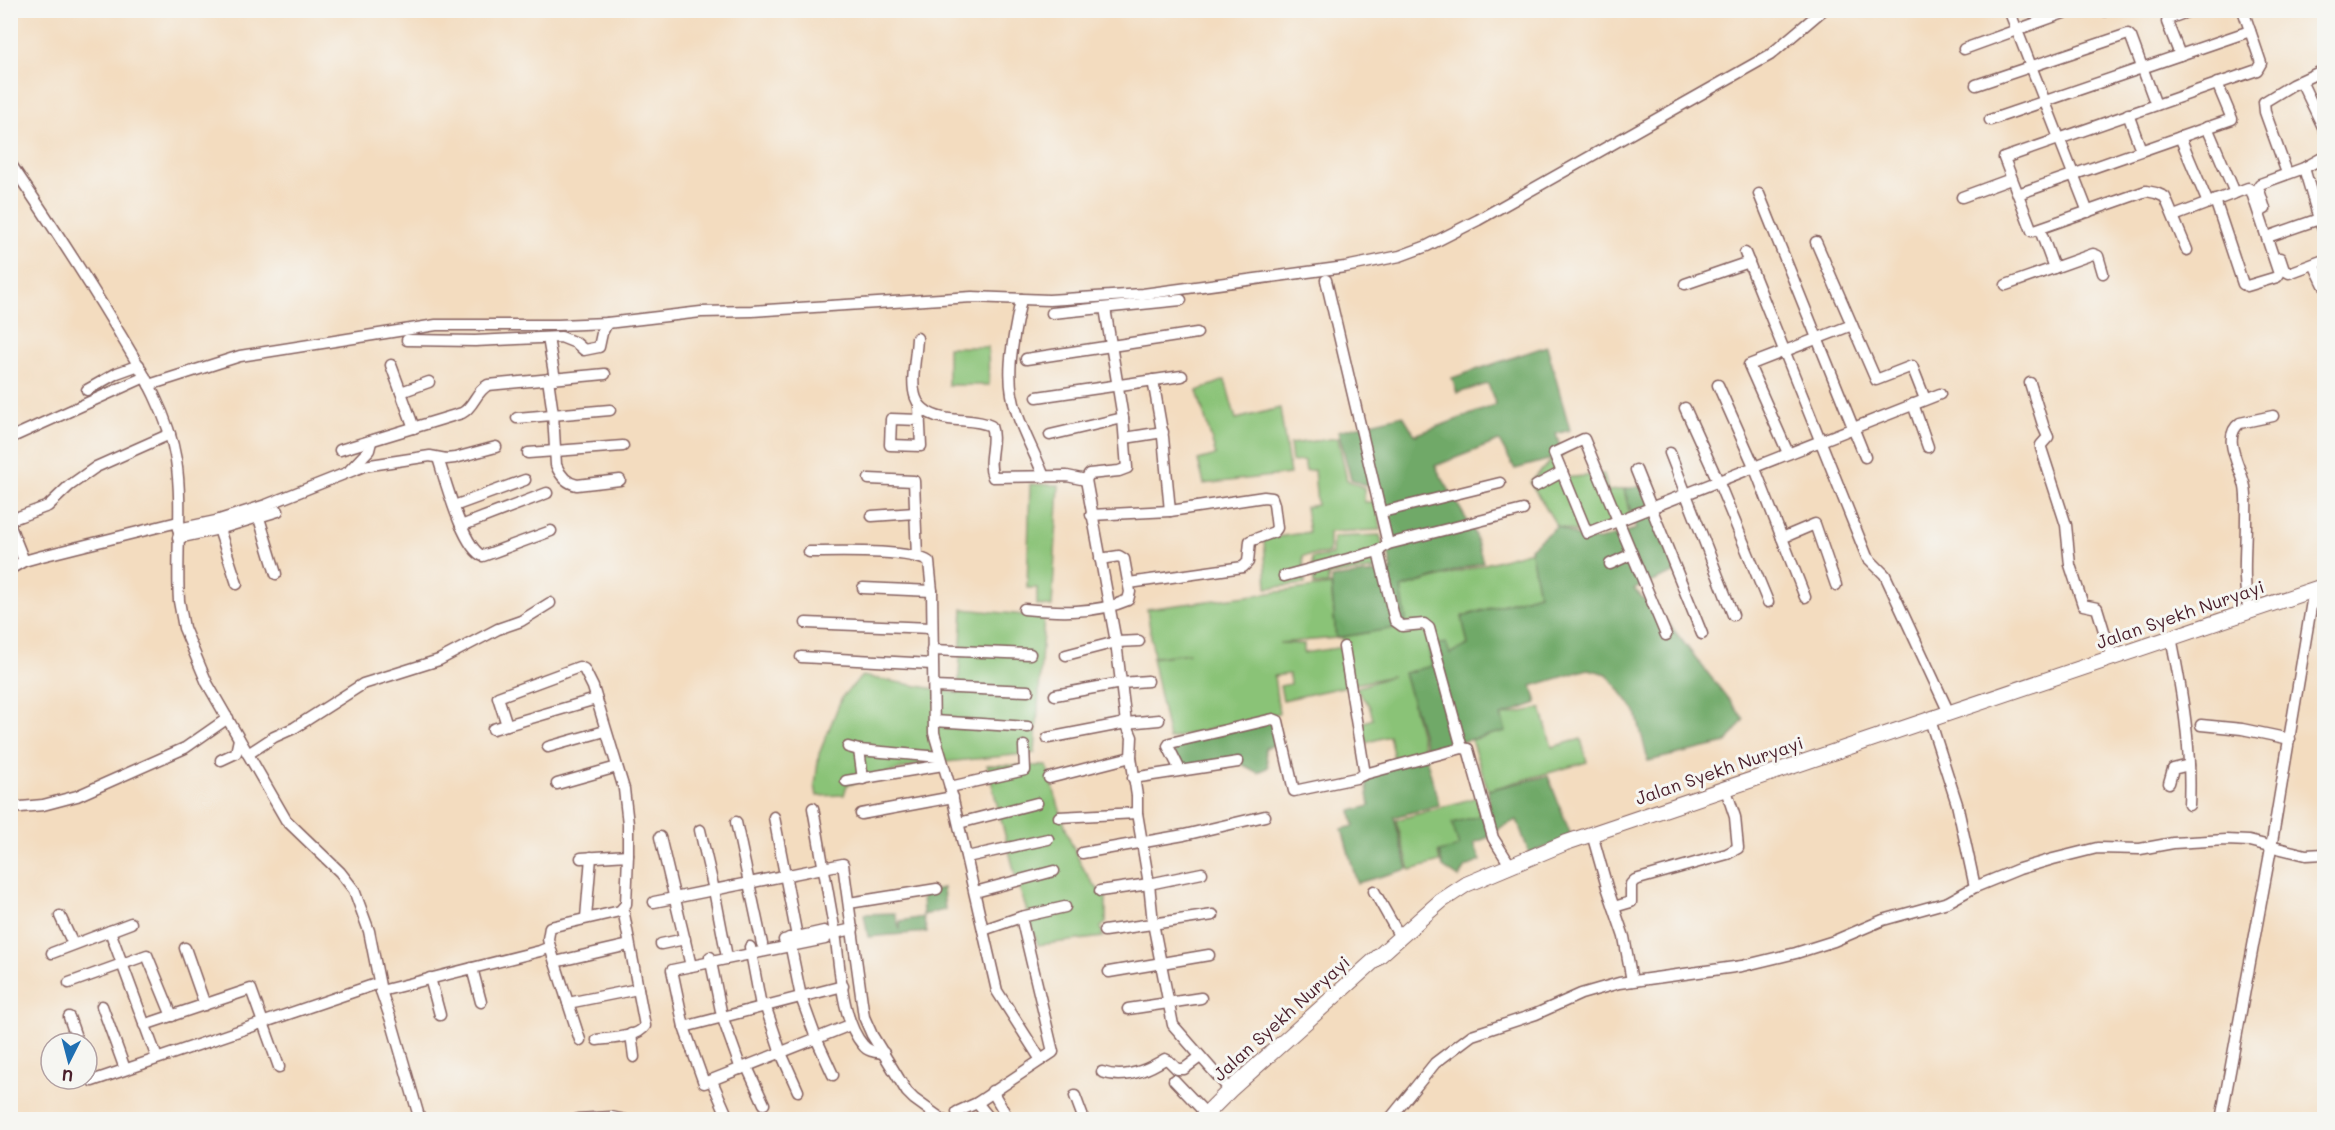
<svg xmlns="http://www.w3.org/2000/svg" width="2335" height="1130" font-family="Mali,sans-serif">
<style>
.green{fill:#8ac377;stroke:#6a7151;stroke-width:1.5}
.forest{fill:#6fa968;stroke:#5c644a;stroke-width:1.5}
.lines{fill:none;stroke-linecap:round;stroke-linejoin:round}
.street-casing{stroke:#85615f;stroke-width:13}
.secondary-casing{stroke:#85615f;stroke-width:17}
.street{stroke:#fff;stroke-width:10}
.secondary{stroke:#fff;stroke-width:15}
.labels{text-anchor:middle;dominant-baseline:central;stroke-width:6;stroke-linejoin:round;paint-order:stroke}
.street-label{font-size:18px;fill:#4a1f2b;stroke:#f6f6f2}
</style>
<rect width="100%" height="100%" fill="#f6f6f2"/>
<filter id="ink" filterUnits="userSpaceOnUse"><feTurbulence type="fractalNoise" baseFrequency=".0167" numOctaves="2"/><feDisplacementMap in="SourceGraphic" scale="12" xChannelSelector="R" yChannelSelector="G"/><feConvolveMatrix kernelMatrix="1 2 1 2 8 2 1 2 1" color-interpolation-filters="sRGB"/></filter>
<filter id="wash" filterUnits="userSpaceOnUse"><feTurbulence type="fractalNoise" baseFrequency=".008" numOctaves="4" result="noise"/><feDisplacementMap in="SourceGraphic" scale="24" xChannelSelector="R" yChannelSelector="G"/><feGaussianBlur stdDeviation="1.35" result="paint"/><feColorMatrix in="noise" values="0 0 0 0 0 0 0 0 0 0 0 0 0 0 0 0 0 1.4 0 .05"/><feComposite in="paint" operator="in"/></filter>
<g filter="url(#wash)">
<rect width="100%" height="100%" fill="#f3dcbf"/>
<!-- green -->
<g class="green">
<path d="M 948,347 L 988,347 L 989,385 L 948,385 Z"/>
<path d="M 1225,380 L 1236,419 L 1280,408 L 1290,474 L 1204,484 L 1198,460 L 1216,455 L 1197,391 Z"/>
<path d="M 1338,438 L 1347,480 L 1364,488 L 1364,502 L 1378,502 L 1381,530 L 1329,532 L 1329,553 L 1303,556 L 1305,584 L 1267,588 L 1264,539 L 1309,532 L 1305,507 L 1317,505 L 1314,470 L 1306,471 L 1304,461 L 1292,462 L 1290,444 Z"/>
<path d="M 1553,459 L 1563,478 L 1604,474 L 1608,491 L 1624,489 L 1632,525 L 1585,535 L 1557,526 L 1530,482 Z"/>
<path d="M 1030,484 L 1059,485 L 1052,607 L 1037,605 L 1037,588 L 1027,588 Z"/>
<path d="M 1380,535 L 1387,568 L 1328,575 L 1328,584 L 1314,585 L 1312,558 L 1332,555 L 1333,537 Z"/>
<path d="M 1531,551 L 1539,594 L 1462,616 L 1468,645 L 1450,654 L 1429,646 L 1432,666 L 1405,673 L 1426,757 L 1395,763 L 1389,736 L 1362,744 L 1358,724 L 1373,719 L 1369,705 L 1355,688 L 1392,676 L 1283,700 L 1280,686 L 1290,684 L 1289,674 L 1274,676 L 1279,713 L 1169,739 L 1152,658 L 1189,653 L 1154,657 L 1147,609 L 1331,585 L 1336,638 L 1279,643 L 1304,644 L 1304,653 L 1344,647 L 1342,637 L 1406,626 L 1401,588 Z"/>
<path d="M 963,609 L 1044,617 L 1035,753 L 916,765 L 847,785 L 844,795 L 817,796 L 815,785 L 819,754 L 842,697 L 862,676 L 958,693 Z"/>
<path d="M 1541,708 L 1552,747 L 1581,739 L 1587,762 L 1488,790 L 1471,740 L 1505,731 L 1501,716 Z"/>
<path d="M 987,765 L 1047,766 C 1060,809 1072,866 1106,898 L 1106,923 L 1101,927 L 1103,937 L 1038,945 L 1016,878 Z"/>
<path d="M 1485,795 L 1490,813 L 1459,847 L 1438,853 L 1440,862 L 1410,870 L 1396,820 Z"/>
</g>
<!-- forest -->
<g class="forest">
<path d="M 1547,346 L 1570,430 L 1556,434 L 1563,456 L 1515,469 L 1499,441 L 1435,466 L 1474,532 L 1483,562 L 1401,588 L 1407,626 L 1336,638 L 1331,578 L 1392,571 L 1378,491 L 1351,479 L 1338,431 L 1403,415 L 1415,435 L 1496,405 L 1488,384 L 1457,393 L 1452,378 Z"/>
<path d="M 1652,484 L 1676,572 L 1634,589 L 1669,624 L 1744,719 L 1726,743 L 1648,761 L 1636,712 L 1607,674 L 1588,669 L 1532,686 L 1537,703 L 1501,716 L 1506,731 L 1427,750 L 1404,673 L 1432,666 L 1428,646 L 1446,643 L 1450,654 L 1468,645 L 1462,617 L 1539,594 L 1530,548 L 1557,526 L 1585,540 L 1600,540 L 1636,529 L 1624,489 Z"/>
<path d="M 1276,721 L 1280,743 L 1265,748 L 1268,767 L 1258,773 L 1238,762 L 1182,768 L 1170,745 Z"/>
<path d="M 1426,757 L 1439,805 L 1394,817 L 1408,869 L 1357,883 L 1342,829 L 1354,826 L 1351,811 L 1370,806 L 1365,774 Z"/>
<path d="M 1548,776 L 1572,838 L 1529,853 L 1517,820 L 1501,827 L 1494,835 L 1474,843 L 1481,861 L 1466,867 L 1459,878 L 1443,867 L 1439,852 L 1459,847 L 1452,823 L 1490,813 L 1488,790 Z"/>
<path d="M 943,888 L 945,910 L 923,915 L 922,893 Z"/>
<path d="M 895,913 L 900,930 L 900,921 L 923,917 L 927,932 L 868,937 L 864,914 Z"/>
</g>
</g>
<g filter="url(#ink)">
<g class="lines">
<!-- street casing -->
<g class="street-casing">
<g id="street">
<path d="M 2009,10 L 2088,212"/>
<path d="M 2105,10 L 2105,11"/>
<path d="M 1964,49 L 2072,10"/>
<path d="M 2180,55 L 2167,22 L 2168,19 L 2192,10"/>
<path d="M 2301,81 L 2324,129"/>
<path d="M 1976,85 L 2128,34 L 2131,37 L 2156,105"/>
<path d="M 2128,114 L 2141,150"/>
<path d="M 1990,120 L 2250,31"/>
<path d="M 2207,127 L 2235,193"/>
<path d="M 2180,137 L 2208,203"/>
<path d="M 10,163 C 46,216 81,269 114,324 C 139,366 168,411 176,460 C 183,506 176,554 179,601 L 184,628 L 207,683 L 286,820 L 340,872 L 354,890 L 369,931 L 381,991 L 392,1023 L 420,1120"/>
<path d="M 2304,168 L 2319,219 L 2324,232"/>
<path d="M 2287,173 L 2265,112 L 2264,102 L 2292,85 L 2324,70"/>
<path d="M 1759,194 L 1865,457"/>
<path d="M 2018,194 L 2232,119 L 2217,83"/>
<path d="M 1962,197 L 2011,179"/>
<path d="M 2265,209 L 2258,187 L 2260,184 L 2304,168 L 2324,157"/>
<path d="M 2174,216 L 2248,188 L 2251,190 L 2279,274 L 2277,277 L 2247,286 L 2243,284 L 2215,200"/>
<path d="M 2040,230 L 2054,268"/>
<path d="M 2273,235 L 2319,219"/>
<path d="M 1816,242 L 1876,380 L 1912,366 L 1925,399"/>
<path d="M 2187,250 L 2165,197 L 2156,193 L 2146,191 L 2032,231 L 2004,158 L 2257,70 L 2261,63 L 2243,10"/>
<path d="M 1745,253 L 1867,557 L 1885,575 L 1949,713"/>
<path d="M 2280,258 L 2284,270 L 2289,273 L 2324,260"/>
<path d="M 2314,264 L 2324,285"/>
<path d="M 1685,284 L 1749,262"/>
<path d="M 2006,285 L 2093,254 L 2098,256 L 2103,273"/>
<path d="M 1021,299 C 1014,336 1003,377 1017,413 C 1024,435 1036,455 1044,477"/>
<path d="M 1105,308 L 1123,418 L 1127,468 L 1119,471 L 1089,474 L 1086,480 L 1116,642 L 1126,723 L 1132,737 L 1131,757 L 1137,796 L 1137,813 L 1149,884 L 1153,923 L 1173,1025 L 1230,1090"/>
<path d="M 1052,313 L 1181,300"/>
<path d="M 548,338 L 555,379"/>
<path d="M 917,338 C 915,376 900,412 949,419 C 963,421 979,420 991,426 C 997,442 986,460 993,477 L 1067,476 L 1086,480"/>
<path d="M 407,340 L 475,341 L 561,337 L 576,343 L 584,350 L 599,347 L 602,333 L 607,323"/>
<path d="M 1026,359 L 1197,333"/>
<path d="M 391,365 L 414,428"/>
<path d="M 548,379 L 553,414 L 556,465 C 560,475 566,483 577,485 L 620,480"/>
<path d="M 1153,380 L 1163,437 L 1170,511"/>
<path d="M 2030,383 L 2044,428 L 2048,437 L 2041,445 L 2041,448 L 2066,525 L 2070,565 L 2083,605 L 2097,608 L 2112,657"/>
<path d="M 149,385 L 240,356 L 436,325 L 558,325 L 607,323 L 701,312 L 752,311 L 972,297 L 1049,300 L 1143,294 L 1345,267 L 1400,256 L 1427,246 L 1478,220 L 1770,55 L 1823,10"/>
<path d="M 1718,385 L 1754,466 L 1805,597"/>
<path d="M 87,390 L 117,373 L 139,365"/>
<path d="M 401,392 L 429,382"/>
<path d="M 1037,397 L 1182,376"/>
<path d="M 1913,404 L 1928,447"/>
<path d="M 919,407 L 921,446 L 890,445 L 891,419 L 920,420"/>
<path d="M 1685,408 L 1718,481 L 1768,602"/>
<path d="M 517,418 L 610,410"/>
<path d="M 1050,435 L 1123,418"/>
<path d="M 10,438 L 145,377"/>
<path d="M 1125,438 L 1163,432"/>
<path d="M 340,450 L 462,413 C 474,407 475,392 488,385 L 605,374"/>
<path d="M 528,453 L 623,446"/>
<path d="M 1670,453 L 1733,615"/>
<path d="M 1788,453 L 1749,365 L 1852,325"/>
<path d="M 438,458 C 445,479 463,549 483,556 L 551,531"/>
<path d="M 350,470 L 369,450 L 371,442"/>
<path d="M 1636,470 L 1702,634"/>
<path d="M 1562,472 L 1554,453 L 1584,439 L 1666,635"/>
<path d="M 869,479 L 914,481 L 917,557"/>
<path d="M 1536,486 L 1562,472 L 1587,533 L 1940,394"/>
<path d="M 454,506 L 525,480"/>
<path d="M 1382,512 L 1500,483"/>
<path d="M 1091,515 L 1170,511 L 1264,497 L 1272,498 L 1274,504 L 1277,528 L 1274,532 L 1250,541 L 1248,562 L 1243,567 L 1129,583"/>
<path d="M 872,516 L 915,513"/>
<path d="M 259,518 L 276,574"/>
<path d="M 10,520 L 48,506 L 69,486 L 96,467 L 170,434"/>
<path d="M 10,526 L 24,561"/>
<path d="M 461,526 L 547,493"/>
<path d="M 178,529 L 216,521 L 266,505 L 364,466 L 430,456 L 446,459 L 455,458 L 496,447"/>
<path d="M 219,529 L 237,584"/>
<path d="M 178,538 L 219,529 L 278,511"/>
<path d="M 1782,538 L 1815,524 L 1836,585"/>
<path d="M 1388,544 L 1523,510"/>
<path d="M 1378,551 L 1395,621 L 1402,626 L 1424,624 L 1429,628 L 1462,748"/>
<path d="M 809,552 C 834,552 910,549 929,562 L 932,591 L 934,733 L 950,787 L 997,991 L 1041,1060"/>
<path d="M 1610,564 L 1632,554"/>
<path d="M 10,569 L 24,561 L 42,556 L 178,522"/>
<path d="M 1284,576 L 1378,551 L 1388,544 L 1326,280"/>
<path d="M 863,588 L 932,591"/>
<path d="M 1024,609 C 1057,612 1096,614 1128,600 L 1130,592 L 1124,559 L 1119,556 L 1100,559"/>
<path d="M 2249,611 C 2242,581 2246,550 2246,519 C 2246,509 2247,497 2245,487 C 2242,469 2220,437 2240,423 L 2273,416"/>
<path d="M 806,623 L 931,628"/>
<path d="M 2171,637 C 2182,692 2192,748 2189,805"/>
<path d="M 932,650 L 1030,654"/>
<path d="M 1066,655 L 1116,642 L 1139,641"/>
<path d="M 801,657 L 932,664"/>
<path d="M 934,687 L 1028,691"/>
<path d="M 1055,695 L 1121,683 L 1148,681"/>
<path d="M 1930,720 L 1957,804 L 1975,887"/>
<path d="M 934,721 L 1028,727"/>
<path d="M 507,725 L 498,697 L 579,667 L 584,669 L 593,687 L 624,789 L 628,824 L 628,855"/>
<path d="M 2201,725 L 2242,729 L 2290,739"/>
<path d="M 493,729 L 596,699"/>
<path d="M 1048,738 L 1126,723 L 1159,720"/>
<path d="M 548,747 L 605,731"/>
<path d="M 848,747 L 859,750 L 940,757"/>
<path d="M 859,750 L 863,779"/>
<path d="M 248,754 L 274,737 L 294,728 L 363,684 L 439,660 L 498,629 L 521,621 L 550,603"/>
<path d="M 221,760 L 236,753 L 239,739"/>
<path d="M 1180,770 L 1168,746 L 1170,743 L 1273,719 L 1278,721 L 1294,791 L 1356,778 L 1365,774 L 1344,647"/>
<path d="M 1365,774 L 1462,748 L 1468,749 L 1493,838 L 1510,865"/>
<path d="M 1049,778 L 1131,757"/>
<path d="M 1133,778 L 1238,762"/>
<path d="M 846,781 L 943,765"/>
<path d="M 2169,783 L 2173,769 L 2189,765"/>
<path d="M 557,784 L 617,767"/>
<path d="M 950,787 L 1025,770 L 1024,746"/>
<path d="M 10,808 L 43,805 L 77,796 L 185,748 L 228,718"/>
<path d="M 813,808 L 835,933 L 830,934 L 825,939 L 672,970 L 684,1027 L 704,1083 L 850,1025"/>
<path d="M 861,814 L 953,797"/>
<path d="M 774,817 L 797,937"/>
<path d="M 1059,817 L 1137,813"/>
<path d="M 736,822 L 762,944"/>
<path d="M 959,823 L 1037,803"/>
<path d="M 700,830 L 714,890 L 726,952"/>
<path d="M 1592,834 L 1607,887 L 1624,937 L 1632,981"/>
<path d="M 660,837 L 691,966"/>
<path d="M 1082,853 L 1184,835 L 1265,816"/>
<path d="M 967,857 L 1048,839"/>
<path d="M 1100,891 L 1149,884 L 1202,873"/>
<path d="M 1374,891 L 1400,937"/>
<path d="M 975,892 L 1054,871"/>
<path d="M 654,902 L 843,864 L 864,1017 L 872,1035 L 907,1092 L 914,1099 L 943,1120"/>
<path d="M 849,903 L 937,889"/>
<path d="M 1614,907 L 1631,902 L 1631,884 L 1635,880 L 1727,854 L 1738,848 L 1735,817 L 1725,787"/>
<path d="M 60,916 L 73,944"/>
<path d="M 586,918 L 591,857"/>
<path d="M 853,929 L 835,933 C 840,965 841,1020 863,1045 C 868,1052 876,1052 884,1053"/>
<path d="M 983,930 L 1021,917 L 1065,907"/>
<path d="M 110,931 L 157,1058"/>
<path d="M 1104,931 L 1213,915"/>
<path d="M 789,938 L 801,997 L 816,1038 L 833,1075"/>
<path d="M 784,940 L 824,931 L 830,934"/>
<path d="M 661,944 L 685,939"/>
<path d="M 550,947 L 580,1040"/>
<path d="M 750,947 L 761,1006"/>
<path d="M 185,948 L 205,1005"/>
<path d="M 52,953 L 131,923"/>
<path d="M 710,957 L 722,1016 L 741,1069"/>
<path d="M 555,962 L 629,945"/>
<path d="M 472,968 L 481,1002"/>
<path d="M 1109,972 L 1209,955"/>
<path d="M 430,978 L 440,1015"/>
<path d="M 69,983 L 147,955 L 172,1016"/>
<path d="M 381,991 L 540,951 L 550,947 L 548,939 L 550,927 L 620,911 L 626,904 L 628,855 L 581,858"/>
<path d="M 568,1003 L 638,989"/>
<path d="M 765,1005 L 781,1053 L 798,1091"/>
<path d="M 102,1006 L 125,1069"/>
<path d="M 1128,1009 L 1201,998"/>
<path d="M 69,1017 L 78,1043"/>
<path d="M 144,1025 L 251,989 L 279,1067"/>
<path d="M 684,1027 L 843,986"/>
<path d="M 631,1034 L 634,1057"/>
<path d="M 597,1040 C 611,1038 637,1038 645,1026 L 624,914 L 620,911"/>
<path d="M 747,1067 L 764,1104"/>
<path d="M 87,1068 L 92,1081 L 379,983"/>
<path d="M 1102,1072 C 1124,1080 1146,1071 1165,1059 L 1169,1061 L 1177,1069 L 1184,1069 L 1200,1057"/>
<path d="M 1174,1080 L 1212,1120"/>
<path d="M 712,1081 L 729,1120"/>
<path d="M 992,1091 L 1009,1120"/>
<path d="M 1075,1096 L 1084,1120"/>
<path d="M 977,1103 L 991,1120"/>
<path d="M 957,1112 L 977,1103 L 1053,1052 L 1021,917"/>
<path d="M 578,1119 L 611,1117 L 626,1120"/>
<path d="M 1389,1120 L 1435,1063 L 1472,1035 L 1536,1014 L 1581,994 L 1619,983 L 1742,966 L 1796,953 L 1834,941 L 1883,920 L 1948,902 L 1975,887 L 2019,869 L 2053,859 L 2097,848 L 2140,849 L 2173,843 L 2226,840 L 2249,841 L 2306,855 L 2324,854"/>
<path d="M 2221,1120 L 2271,848 L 2314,589"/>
</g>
</g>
<!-- secondary casing -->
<g class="secondary-casing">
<path id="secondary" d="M 1200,1120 L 1230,1090 L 1426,914 L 1441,901 L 1467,884 L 1565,843 L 2324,586"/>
</g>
<!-- street -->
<use href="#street" class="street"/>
<!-- secondary -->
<use href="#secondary" class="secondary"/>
</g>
</g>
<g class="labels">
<!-- street labels -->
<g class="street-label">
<text transform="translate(2180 614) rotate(-19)">Jalan Syekh Nuryayi</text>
<text transform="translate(1719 770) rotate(-19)">Jalan Syekh Nuryayi</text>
<text transform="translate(1281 1018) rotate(-42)">Jalan Syekh Nuryayi</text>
</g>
</g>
<!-- margin -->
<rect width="2335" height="1130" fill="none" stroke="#f6f6f2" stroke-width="36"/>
<!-- north arrow -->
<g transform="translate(69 1061) rotate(186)"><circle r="28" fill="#f6f6f2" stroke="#b1a0a2" stroke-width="1.5"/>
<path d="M0-4.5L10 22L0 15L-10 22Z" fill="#1f6fb2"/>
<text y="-9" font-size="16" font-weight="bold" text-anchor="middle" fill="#4a1f2b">U</text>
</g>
</svg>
